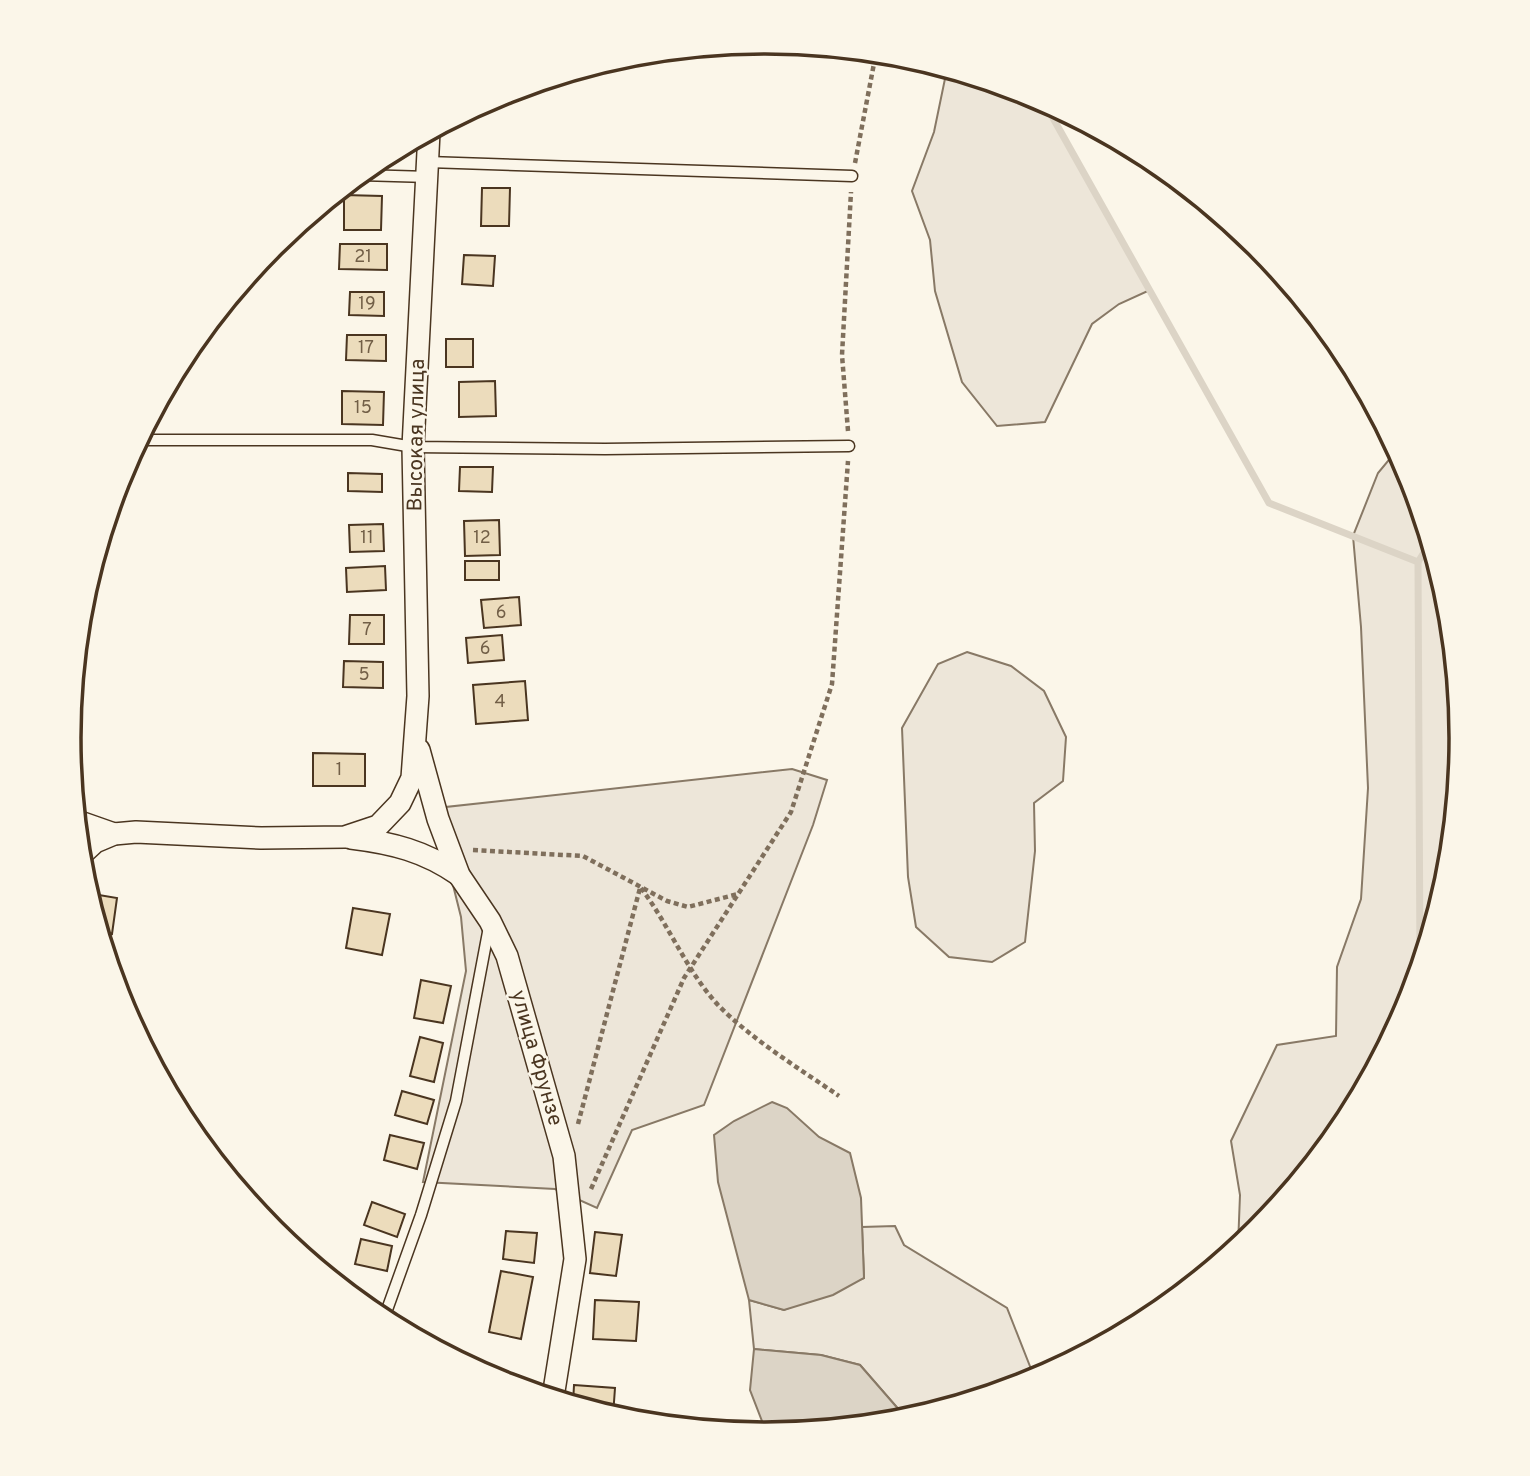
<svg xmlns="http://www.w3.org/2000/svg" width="1530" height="1476" font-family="Overpass,sans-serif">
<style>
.green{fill:#ede6d9;stroke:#887966;stroke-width:2}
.water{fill:#dcd4c6;stroke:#887966;stroke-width:2}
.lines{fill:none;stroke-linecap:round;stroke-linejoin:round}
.stream{stroke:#dcd4c6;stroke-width:7}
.building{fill:#ecdcbc;stroke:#4a3520;stroke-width:2}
.lane-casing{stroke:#4a3520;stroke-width:13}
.street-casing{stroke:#4a3520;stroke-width:24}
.path{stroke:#7f6f5c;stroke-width:4.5;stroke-dasharray:5 3.5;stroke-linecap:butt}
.lane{stroke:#fbf6e9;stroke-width:10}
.street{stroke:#fbf6e9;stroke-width:21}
.labels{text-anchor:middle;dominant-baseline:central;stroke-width:5;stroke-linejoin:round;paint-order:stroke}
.number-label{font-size:18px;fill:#725f47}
.street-label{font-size:21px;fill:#4a3520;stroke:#fbf6e9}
.rim{fill:none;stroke:#4a3520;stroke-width:3.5}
</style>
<rect width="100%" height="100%" fill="#fbf6e9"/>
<!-- green -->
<g class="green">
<path d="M 947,69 L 1044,102 L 1150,290 L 1119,304 L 1092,324 L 1045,422 L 997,426 L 962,382 L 935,291 L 930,240 L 912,191 L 934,132 Z"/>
<path d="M 1397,450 L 1408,472 L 1448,603 L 1461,738 L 1448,874 L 1408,1005 L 1343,1125 L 1257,1230 L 1238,1246 L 1240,1195 L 1231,1141 L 1277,1045 L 1336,1036 L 1337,967 L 1361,899 L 1368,788 L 1361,627 L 1353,536 L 1378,473 Z"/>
<path d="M 967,652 L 1011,666 L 1044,691 L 1066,737 L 1063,781 L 1034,803 L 1035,851 L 1025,942 L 992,962 L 949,957 L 916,927 L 908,877 L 902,728 L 938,664 Z"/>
<path d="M 792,769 L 827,780 L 813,825 L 704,1105 L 632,1130 L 597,1208 L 555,1189 L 423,1182 L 466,971 L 461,917 L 453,885 L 446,807 Z"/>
<path d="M 895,1226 L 904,1245 L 1007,1308 L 1035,1379 L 907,1419 L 860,1365 L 821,1355 L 754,1349 L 749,1300 L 784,1310 L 864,1278 L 862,1227 Z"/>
</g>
<!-- water -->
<g class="water">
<path d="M 772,1102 L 787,1108 L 819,1137 L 850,1153 L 861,1198 L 864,1278 L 833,1295 L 784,1310 L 749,1300 L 718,1182 L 714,1135 L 734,1121 Z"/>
<path d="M 754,1349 L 821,1355 L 860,1365 L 907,1419 L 767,1434 L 750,1390 Z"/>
</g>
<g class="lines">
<!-- stream -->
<g class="stream">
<path d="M 1044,102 L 1269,503 L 1418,562 L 1420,966"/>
<path d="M 1418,562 L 1430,543"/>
</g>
</g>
<!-- building -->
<g class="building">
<path d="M 482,188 L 510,188 L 509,226 L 481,226 Z"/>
<path d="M 344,195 L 382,196 L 381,230 L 344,230 Z"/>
<path d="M 340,244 L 387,244 L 387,270 L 339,269 Z"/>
<path d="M 464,255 L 495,256 L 493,286 L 462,284 Z"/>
<path d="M 350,292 L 384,292 L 384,316 L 349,315 Z"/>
<path d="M 347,335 L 386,335 L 386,361 L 346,360 Z"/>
<rect x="446" y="339" width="27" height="28"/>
<path d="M 495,381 L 496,416 L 459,417 L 459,382 Z"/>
<path d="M 342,391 L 384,392 L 383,425 L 342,424 Z"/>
<path d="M 460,467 L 493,467 L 492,492 L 459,491 Z"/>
<path d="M 348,473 L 382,474 L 382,492 L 348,491 Z"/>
<path d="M 499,520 L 500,555 L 465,556 L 464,521 Z"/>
<path d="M 383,524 L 384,551 L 350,552 L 349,525 Z"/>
<rect x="465" y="561" width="34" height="19"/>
<path d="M 385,566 L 386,590 L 347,592 L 346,568 Z"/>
<path d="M 519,597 L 521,625 L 484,628 L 481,600 Z"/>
<path d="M 350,615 L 384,615 L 384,644 L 349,644 Z"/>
<path d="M 502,635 L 504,660 L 468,663 L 466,638 Z"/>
<path d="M 344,661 L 383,662 L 383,688 L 343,687 Z"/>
<path d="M 525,681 L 528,720 L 476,724 L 473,685 Z"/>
<path d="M 313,753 L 365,754 L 365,786 L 313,786 Z"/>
<path d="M 93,894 L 117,898 L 112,934 L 100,932 L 92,905 Z"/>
<path d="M 353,908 L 390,914 L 382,955 L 346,948 Z"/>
<path d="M 421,980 L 451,986 L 443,1023 L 414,1018 Z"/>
<path d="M 420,1037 L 443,1043 L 434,1082 L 410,1076 Z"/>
<path d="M 402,1091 L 434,1100 L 427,1124 L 395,1115 Z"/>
<path d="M 390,1135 L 424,1143 L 417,1169 L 384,1160 Z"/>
<path d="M 372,1202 L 405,1214 L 397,1237 L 364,1225 Z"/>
<path d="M 506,1231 L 537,1233 L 534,1263 L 503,1259 Z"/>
<path d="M 595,1232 L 622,1235 L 616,1276 L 590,1273 Z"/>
<path d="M 361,1239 L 392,1246 L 387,1271 L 355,1264 Z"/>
<path d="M 501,1271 L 533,1277 L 521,1339 L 489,1332 Z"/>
<path d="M 595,1300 L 639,1302 L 636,1341 L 593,1339 Z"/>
<path d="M 574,1385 L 615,1388 L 613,1416 L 573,1404 Z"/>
</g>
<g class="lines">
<!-- lane casing -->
<g class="lane-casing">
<g id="lane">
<path d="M 428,162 L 852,176"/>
<path d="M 360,175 L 429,177"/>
<path d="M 139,440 L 372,440 L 413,447 L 605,449 L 849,446"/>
<path d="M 379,1317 L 388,1307 L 421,1215 L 456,1101 L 489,927"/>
</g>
</g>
<!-- street casing -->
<g class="street-casing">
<g id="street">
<path d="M 419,750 L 438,819 L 459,875 L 490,921 L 507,956 L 564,1156 L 575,1259 L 553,1397"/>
<path d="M 77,821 L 114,834"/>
<path d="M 351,838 C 392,843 425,851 459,875"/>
<path d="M 81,855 L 95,842 L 114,834 L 136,832 L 261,838 L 345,837 L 378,826 L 400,803 L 412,778 L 418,696 L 413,447 L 429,132"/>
</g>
</g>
<!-- path -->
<g class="path">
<path d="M 855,163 L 876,53"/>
<path d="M 848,431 L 842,355 L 851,192"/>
<path d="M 473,850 L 583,856 L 667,901 L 688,907 L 738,894"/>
<path d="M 641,888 C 669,925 686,970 718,1005 C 751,1039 800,1069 839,1096"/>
<path d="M 578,1124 L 640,888"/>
<path d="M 591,1189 L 684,978 L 791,812 L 832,684 L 848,461"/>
</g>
<!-- lane -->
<use href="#lane" class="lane"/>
<!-- street -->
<use href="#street" class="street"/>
</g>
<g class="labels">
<!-- number labels -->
<g class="number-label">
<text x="363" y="257">21</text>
<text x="367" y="304">19</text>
<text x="366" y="348">17</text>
<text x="363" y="408">15</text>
<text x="367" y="538">11</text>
<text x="482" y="538">12</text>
<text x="501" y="613">6</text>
<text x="367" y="630">7</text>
<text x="485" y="649">6</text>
<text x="364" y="675">5</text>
<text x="500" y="702">4</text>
<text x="339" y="770">1</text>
</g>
<!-- street labels -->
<g class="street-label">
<text transform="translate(417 435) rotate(-89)">Высокая улица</text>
<text transform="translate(536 1058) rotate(74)">улица Фрунзе</text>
</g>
</g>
<!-- crop -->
<path d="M0 0H1530V1476H0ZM81 738a684 684 0 1 1 1368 0a684 684 0 1 1-1368 0Z" fill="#fbf6e9" fill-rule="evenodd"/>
<path class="rim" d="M81 738a684 684 0 1 1 1368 0a684 684 0 1 1-1368 0Z"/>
</svg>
